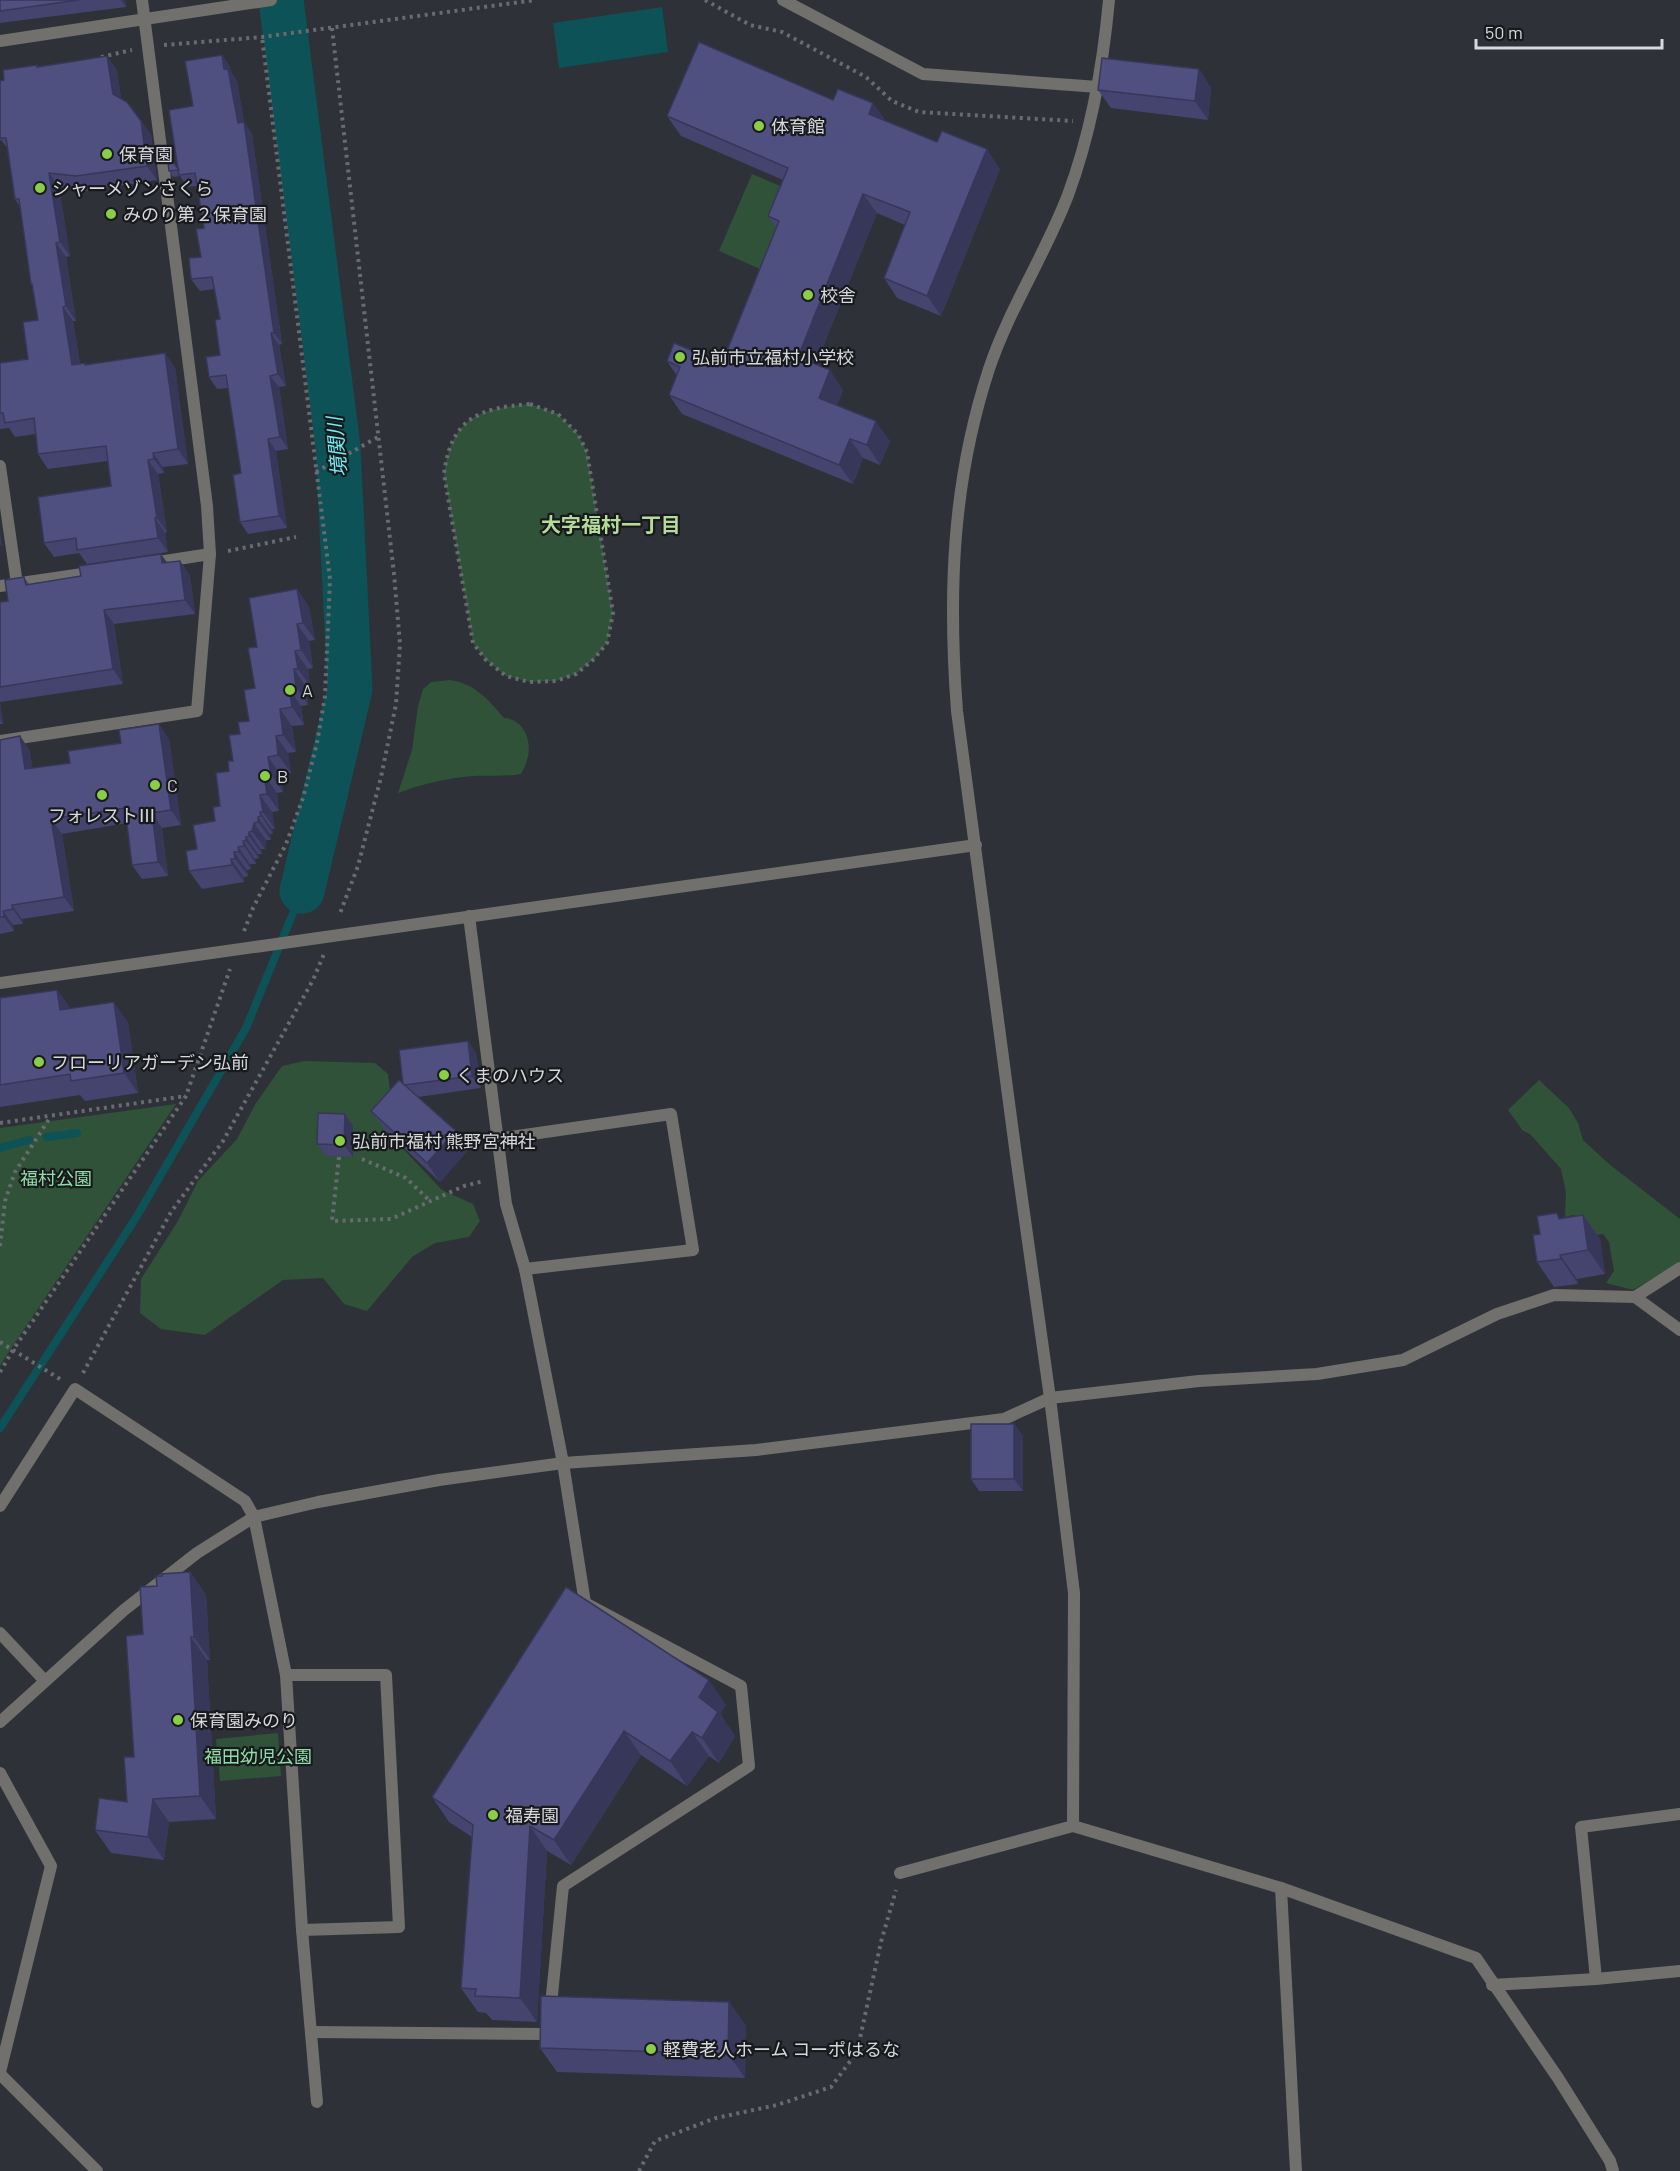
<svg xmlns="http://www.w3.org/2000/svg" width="1680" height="2171" font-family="Barlow,'Noto Sans JP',sans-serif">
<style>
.green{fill:#2f5239}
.water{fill:#0d5256}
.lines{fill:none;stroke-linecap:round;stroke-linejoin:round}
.stream{stroke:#0d5256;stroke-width:8}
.river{stroke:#0d5256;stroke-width:45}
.path{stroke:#686b70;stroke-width:4;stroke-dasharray:3 4.5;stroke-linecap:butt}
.service{stroke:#71706c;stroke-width:12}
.minor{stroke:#71706c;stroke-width:12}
.tertiary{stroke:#71706c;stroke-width:12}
.wall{fill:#44446e}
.shaded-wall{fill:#37375a}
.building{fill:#4f4f80;stroke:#37375a;stroke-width:1.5}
.poi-dot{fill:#8ace48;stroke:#18191c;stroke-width:2}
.labels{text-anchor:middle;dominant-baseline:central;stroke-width:4.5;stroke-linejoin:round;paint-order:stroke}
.poi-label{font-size:18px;fill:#d7d9dd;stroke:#18191c;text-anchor:start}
.park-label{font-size:18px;fill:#90dfa8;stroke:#18191c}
.water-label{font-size:20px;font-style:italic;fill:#72ecf3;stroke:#18191c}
.neighbourhood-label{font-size:20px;font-weight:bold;fill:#b4db97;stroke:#18191c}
</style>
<rect width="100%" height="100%" fill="#2e3137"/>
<!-- green -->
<g class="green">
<path d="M 752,174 L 797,193 L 774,275 L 719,251 Z"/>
<path d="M 530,404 L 558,414 L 578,434 L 587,452 L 613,613 L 607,643 L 594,659 L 576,674 L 556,681 L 530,682 L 506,676 L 486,660 L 473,643 L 444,474 C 451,418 479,408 530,404 Z"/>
<path d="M 450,680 C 474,683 489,700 504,718 C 524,719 533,742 527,760 C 526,765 523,770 521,774 C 505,777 489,775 473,776 C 447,778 422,784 398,793 L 412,750 L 418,706 L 423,689 L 431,682 Z"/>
<path d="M 304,1061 L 375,1063 L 388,1074 L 391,1099 L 390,1135 L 442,1190 L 473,1204 L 480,1221 L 469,1237 L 435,1243 L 412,1257 L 367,1311 L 344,1304 L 323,1278 L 283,1280 L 205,1335 L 161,1329 L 140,1313 L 141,1279 L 178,1221 L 198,1181 L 237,1139 L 256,1103 L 282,1066 Z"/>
<path d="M 1539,1080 L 1569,1108 L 1578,1123 L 1583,1140 L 1609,1164 L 1680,1219 L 1680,1262 L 1633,1290 L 1606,1283 L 1614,1271 L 1609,1242 L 1603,1234 L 1577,1238 L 1574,1215 L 1565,1217 L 1566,1193 L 1561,1169 L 1530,1134 L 1523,1131 L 1508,1110 Z"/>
<path d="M 176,1104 L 8,1353 L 0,1366 L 0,1128 Z"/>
<path d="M 278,1733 L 281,1776 L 220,1781 L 216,1739 Z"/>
</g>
<!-- water -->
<path class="water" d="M 662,7 L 668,52 L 559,68 L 553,23 Z"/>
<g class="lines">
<!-- stream -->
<g class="stream">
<path d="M 47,1137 L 77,1133"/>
<path d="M 0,1148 L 29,1140"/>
<path d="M 0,1428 L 137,1216 L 246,1028 L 302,891"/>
</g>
<!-- river -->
<path class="river" d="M 281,0 L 338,447 L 350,689 L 302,891"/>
<!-- path -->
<g class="path">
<path d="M 705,0 L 750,25 L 782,32 L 866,77 L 892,101 L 919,112 L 1073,121"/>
<path d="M 332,28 L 394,574 L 400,644 L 396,704 L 381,777 L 358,866 L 339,916"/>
<path d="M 164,45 L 262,37 L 536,0"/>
<path d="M 101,57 L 132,50"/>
<path d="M 530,404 L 558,414 L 578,434 L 587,452 L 613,613 L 607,643 L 594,659 L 576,674 L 556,681 L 529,682 L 506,676 L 486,660 L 473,643 L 444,474 C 451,418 479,408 530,404 Z"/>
<path d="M 316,472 L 378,437"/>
<path d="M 228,551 L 296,537"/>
<path d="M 244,931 L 253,908 L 286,844 L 303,798 L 317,743 L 325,696 L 330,579 L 262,37"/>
<path d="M 0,1123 L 186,1096"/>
<path d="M 339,1157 L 332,1221 L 391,1219 L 464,1186 L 484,1181"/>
<path d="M 362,1159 L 406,1178 L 431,1202"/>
<path d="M 0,1246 L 5,1201 L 15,1172 L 51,1116"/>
<path d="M 0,1342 L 60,1379"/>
<path d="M 0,1372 L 13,1350 L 186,1096 L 230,969"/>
<path d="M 83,1373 L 171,1212 L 223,1141 L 313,980 L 324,954"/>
<path d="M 639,2171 L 655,2141 L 716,2118 L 777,2105 L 831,2087 L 857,2052 L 881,1942 L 896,1890"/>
</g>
<!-- service -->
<g class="service">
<path d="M 0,1773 L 51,1866 L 0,2072"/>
<path d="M 311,2032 L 548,2034 L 563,1886 L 749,1766 L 741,1686 L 585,1603 L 563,1463"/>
<path d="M 0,2074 L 97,2171"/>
</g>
<!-- minor -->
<g class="minor">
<path d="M 783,0 L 923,74 L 1098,87"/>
<path d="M 0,41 L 271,0"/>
<path d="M 0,466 L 17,584"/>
<path d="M 152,563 L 210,554"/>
<path d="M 0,586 L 96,572"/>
<path d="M 0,741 L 197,711 L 210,554 L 207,506 L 142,0"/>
<path d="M 469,916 L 506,1204 L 525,1269 L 693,1250 L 671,1114 L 497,1139"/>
<path d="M 525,1269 L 563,1463"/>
<path d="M 1635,1297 L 1680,1330"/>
<path d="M 0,1506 L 75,1389 L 245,1501 L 254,1517 L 286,1675 L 302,1930 L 317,2102"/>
<path d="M 0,1633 L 45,1681"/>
<path d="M 286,1675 L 386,1675 L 399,1927 L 302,1930"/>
<path d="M 1073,1826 L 1074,1593 L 1050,1398 L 1199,1381 L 1317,1374 L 1403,1360 L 1497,1314 L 1554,1295 L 1635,1297 L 1680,1268"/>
<path d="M 900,1873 L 1073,1826 L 1281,1888 L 1476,1958 L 1558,2078 L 1610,2161 L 1613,2171"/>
<path d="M 1281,1888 L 1296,2171"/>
<path d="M 1596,1979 L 1581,1827 L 1680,1814"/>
<path d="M 1492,1985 L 1596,1979 L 1680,1971"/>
</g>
<!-- tertiary -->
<g class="tertiary">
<path d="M 0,983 L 976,845"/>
<path d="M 0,1722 L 124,1610 L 197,1553 L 254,1517 L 318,1502 L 439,1480 L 563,1463 L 756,1450 L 1004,1419 L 1050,1398 L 1017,1163 L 957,711 C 948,593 952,482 989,369 C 1009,309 1045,255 1068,195 C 1091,133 1103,66 1109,0"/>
</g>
</g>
<!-- wall -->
<g class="wall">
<path d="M 0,0 L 125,0 L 126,7 L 0,23 Z"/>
<path d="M 222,55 L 230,67 L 231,72 L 237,81 L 244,122 L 252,134 L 282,344 L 279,345 L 286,386 L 279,387 L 288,449 L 276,451 L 287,528 L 248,534 L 240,522 L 241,473 L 228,388 L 217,389 L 209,377 L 220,355 L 220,319 L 214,289 L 200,291 L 191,279 L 201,257 L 204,228 L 197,186 L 187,187 L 180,176 L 173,177 L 169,171 L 178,169 L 193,106 Z"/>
<path d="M 37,65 L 38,67 L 117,70 L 121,99 L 141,121 L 151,135 L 157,180 L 86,191 L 59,187 L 70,256 L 66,257 L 76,321 L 73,321 L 80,364 L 85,363 L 86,365 L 175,367 L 188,464 L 163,467 L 164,473 L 158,474 L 167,532 L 165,533 L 168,552 L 87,564 L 79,553 L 54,557 L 44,543 L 111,486 L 108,461 L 48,469 L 38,454 L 36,434 L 15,437 L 9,428 L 0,429 L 0,363 L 28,359 L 38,320 L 33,287 L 31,284 L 21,208 L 15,199 L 7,148 L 1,140 L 0,140 L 0,81 L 4,80 Z"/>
<path d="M 1199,69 L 1211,88 L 1208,120 L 1111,108 L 1098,90 Z"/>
<path d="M 667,116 L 886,121 L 1000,169 L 941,316 L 897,298 L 884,278 L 905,225 L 877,213 L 816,364 L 843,390 L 837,405 L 890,441 L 880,465 L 863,458 L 853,484 L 682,414 L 669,395 L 677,376 L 667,361 L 722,363 L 776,228 L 768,216 L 783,180 L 681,136 Z"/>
<path d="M 180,561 L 190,576 L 195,614 L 114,624 L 123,684 L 0,702 L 3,724 L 0,724 L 0,602 L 8,601 L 24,577 L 29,584 Z"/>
<path d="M 297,589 L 309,607 L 315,640 L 309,641 L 313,668 L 308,669 L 310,686 L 306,687 L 308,705 L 301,706 L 304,725 L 292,726 L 296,752 L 288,753 L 291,773 L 280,774 L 283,792 L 277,793 L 279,811 L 272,812 L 275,829 L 272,829 L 273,834 L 270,834 L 271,840 L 266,840 L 265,849 L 261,849 L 262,854 L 258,854 L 259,858 L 255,859 L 256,864 L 250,864 L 251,869 L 247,870 L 248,876 L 244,877 L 244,882 L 202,889 L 189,871 L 197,849 L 215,821 L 240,734 L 249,721 L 255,688 L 257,647 Z"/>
<path d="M 20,736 L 30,751 L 32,768 L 70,763 L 169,739 L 181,825 L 162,828 L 168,876 L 142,879 L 132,865 L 127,823 L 62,834 L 74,911 L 22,919 L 23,924 L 13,925 L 14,931 L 0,934 L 0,740 Z"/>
<path d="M 57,990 L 70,1008 L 128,1022 L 138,1093 L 85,1101 L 80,1095 L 0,1107 L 0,998 Z"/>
<path d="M 468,1041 L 476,1053 L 481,1088 L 418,1097 L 456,1131 L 469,1149 L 440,1182 L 384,1129 L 371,1111 L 403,1084 Z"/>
<path d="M 345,1114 L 353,1126 L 353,1157 L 326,1156 L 317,1144 Z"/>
<path d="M 1583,1215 L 1600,1239 L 1605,1274 L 1577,1279 L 1578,1284 L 1554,1287 L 1537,1262 L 1540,1234 L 1561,1218 Z"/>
<path d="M 1014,1424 L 1023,1436 L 1023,1491 L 979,1491 L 971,1479 Z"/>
<path d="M 190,1572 L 206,1595 L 210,1660 L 207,1660 L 216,1819 L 169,1822 L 164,1860 L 111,1853 L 95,1830 L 127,1802 L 134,1757 L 143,1634 L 157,1586 Z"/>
<path d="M 566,1587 L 726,1705 L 720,1714 L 735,1736 L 719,1763 L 709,1756 L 687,1786 L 641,1755 L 571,1865 L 547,1851 L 537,2022 L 492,2020 L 486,2013 L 478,2012 L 461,1988 L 472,1837 L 449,1822 L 432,1797 Z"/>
<path d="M 729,2002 L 746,2026 L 745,2078 L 557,2072 L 540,2048 Z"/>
</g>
<!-- shaded-wall -->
<g class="shaded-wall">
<path d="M 121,0 L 125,0 L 126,7 Z"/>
<path d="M 222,55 L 230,67 L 231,72 L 237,81 L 245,128 L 244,122 L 252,134 L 282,344 L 274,333 L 238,123 Z"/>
<path d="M 107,56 L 117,70 L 123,109 L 113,94 Z"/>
<path d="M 1199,69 L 1211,88 L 1208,120 L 1195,101 Z"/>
<path d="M 873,103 L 887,122 L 869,114 Z"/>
<path d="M 141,121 L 151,135 L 157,180 L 147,166 Z"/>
<path d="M 987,149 L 1000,169 L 941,316 L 927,296 Z"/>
<path d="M 49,173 L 59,187 L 70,256 L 60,242 Z"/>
<path d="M 863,194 L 877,213 L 811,376 L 798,357 Z"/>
<path d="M 56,243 L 66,257 L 76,321 L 66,306 Z"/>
<path d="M 63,307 L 73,321 L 82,379 L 72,365 Z"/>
<path d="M 271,333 L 279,345 L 286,386 L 278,374 Z"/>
<path d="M 165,353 L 175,367 L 188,464 L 178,449 Z"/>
<path d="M 830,370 L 843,390 L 832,417 L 819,398 Z"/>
<path d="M 270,376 L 279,387 L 288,449 L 280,437 Z"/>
<path d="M 876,421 L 890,441 L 880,465 L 867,445 Z"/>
<path d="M 268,439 L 276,451 L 287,528 L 279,516 Z"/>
<path d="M 850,439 L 863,458 L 853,484 L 839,465 Z"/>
<path d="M 153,453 L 163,467 L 164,473 L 154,459 Z"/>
<path d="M 148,460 L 158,474 L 167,532 L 157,518 Z"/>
<path d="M 155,518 L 165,533 L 168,552 L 158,538 Z"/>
<path d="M 0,531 L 3,548 L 0,544 Z"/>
<path d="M 161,554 L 171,568 L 162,563 Z"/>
<path d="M 180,561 L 190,576 L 195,614 L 185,600 Z"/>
<path d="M 297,589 L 309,607 L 315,640 L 303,623 Z"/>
<path d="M 104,610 L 114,624 L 123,684 L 113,669 Z"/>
<path d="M 297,624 L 309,641 L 313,668 L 301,650 Z"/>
<path d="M 295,651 L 308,669 L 310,686 L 298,669 Z"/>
<path d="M 294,669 L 306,687 L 308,705 L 296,687 Z"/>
<path d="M 289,688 L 301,706 L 304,725 L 292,707 Z"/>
<path d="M 0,702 L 3,724 L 0,719 Z"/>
<path d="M 280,709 L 292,726 L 296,752 L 283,735 Z"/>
<path d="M 159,724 L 169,739 L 181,825 L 171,810 Z"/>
<path d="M 20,736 L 30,751 L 35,783 L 25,769 Z"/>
<path d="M 276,736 L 288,753 L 291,773 L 278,755 Z"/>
<path d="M 268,757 L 280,774 L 283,792 L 271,775 Z"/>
<path d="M 264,775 L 277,793 L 279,811 L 267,794 Z"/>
<path d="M 260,795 L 272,812 L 275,829 L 263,812 Z"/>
<path d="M 260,812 L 272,829 L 273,834 L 261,816 Z"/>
<path d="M 152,813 L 162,828 L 168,876 L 158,862 Z"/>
<path d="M 258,817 L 270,834 L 271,840 L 258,822 Z"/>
<path d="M 51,819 L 62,834 L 74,911 L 64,897 Z"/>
<path d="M 254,823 L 266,840 L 265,849 L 252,831 Z"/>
<path d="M 249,832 L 261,849 L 262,854 L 249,836 Z"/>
<path d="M 246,837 L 258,854 L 259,858 L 246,841 Z"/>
<path d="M 243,841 L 255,859 L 256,864 L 244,846 Z"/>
<path d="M 238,847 L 250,864 L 251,869 L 239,852 Z"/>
<path d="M 234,852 L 247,870 L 248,876 L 235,859 Z"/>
<path d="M 231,859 L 244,877 L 244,882 L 232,865 Z"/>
<path d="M 12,905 L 22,919 L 23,924 L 13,909 Z"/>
<path d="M 3,911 L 13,925 L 14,931 L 4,917 Z"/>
<path d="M 57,990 L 72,1010 L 60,1010 Z"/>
<path d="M 114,1002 L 128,1022 L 138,1093 L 124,1073 Z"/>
<path d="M 468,1041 L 476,1053 L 481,1088 L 472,1076 Z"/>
<path d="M 345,1114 L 353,1126 L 353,1157 L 344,1145 Z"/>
<path d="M 456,1131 L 469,1149 L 440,1182 L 427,1163 Z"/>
<path d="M 1583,1215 L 1600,1239 L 1605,1274 L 1588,1250 Z"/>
<path d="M 1560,1255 L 1577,1279 L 1578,1284 L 1561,1259 Z"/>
<path d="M 1014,1424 L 1023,1436 L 1023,1491 L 1014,1479 Z"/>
<path d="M 190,1572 L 206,1595 L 210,1660 L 194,1637 Z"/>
<path d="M 191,1637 L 207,1660 L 216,1819 L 200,1796 Z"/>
<path d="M 709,1680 L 726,1705 L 720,1714 L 735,1736 L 719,1763 L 702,1738 L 699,1697 Z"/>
<path d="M 624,1731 L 641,1755 L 571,1865 L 554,1840 Z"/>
<path d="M 692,1732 L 709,1756 L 687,1786 L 670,1761 Z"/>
<path d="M 153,1799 L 169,1822 L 164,1860 L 148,1837 Z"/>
<path d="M 530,1826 L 547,1851 L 537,2022 L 520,1998 Z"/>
<path d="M 729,2002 L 746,2026 L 745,2078 L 728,2054 Z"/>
</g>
<!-- building -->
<g class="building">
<path d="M 0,0 L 79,0 L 0,11 Z"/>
<path d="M 699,42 L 833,100 L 838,89 L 873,103 L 869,114 L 937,142 L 942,131 L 987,149 L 927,296 L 884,278 L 910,212 L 863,194 L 798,357 L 830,370 L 819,398 L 876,421 L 867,445 L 850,439 L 839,465 L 669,395 L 680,367 L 667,361 L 674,343 L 722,363 L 779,221 L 768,216 L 788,168 L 667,116 Z"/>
<path d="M 222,55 L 224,69 L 228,69 L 238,123 L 244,122 L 274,333 L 271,333 L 278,374 L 270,376 L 280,437 L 268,439 L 279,516 L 240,522 L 233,475 L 241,473 L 226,375 L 209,377 L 206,357 L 220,355 L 215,320 L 220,319 L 212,277 L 191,279 L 189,258 L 201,257 L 196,229 L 204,228 L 195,173 L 179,175 L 169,110 L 193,106 L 185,61 Z"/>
<path d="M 107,56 L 113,94 L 127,102 L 141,121 L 147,166 L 76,176 L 49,173 L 60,242 L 56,243 L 66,306 L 63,307 L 72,365 L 85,363 L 85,365 L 165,353 L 178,449 L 153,453 L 154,459 L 148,460 L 157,518 L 155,518 L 158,538 L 77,550 L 76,538 L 44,543 L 38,497 L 111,486 L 106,446 L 38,454 L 34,418 L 5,423 L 3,413 L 0,413 L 0,363 L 28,359 L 23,322 L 38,320 L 32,284 L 31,284 L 19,199 L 15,199 L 6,138 L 0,138 L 0,81 L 4,80 L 3,70 L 37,65 L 37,67 Z"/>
<path d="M 1102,58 L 1199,69 L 1195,101 L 1098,90 Z"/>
<path d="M 167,154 L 179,170 L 169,171 Z"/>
<path d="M 161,554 L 162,563 L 180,561 L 185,600 L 104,610 L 113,669 L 0,687 L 0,602 L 8,601 L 5,580 L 24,577 L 26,585 L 81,576 L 79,566 Z"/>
<path d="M 297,589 L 303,623 L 297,624 L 301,650 L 295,651 L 298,669 L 294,669 L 296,687 L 289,688 L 292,707 L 280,709 L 283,735 L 276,736 L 278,755 L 268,757 L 271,775 L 264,775 L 267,794 L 260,795 L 263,812 L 260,812 L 261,816 L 258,817 L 258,822 L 254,823 L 252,831 L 249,832 L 249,836 L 246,837 L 246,841 L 243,841 L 244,846 L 238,847 L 239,852 L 234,852 L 235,859 L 231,859 L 232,865 L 189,871 L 186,851 L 197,849 L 193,825 L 215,821 L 213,807 L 220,806 L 216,773 L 229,771 L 228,761 L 233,761 L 229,735 L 240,734 L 238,722 L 249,721 L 244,690 L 255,688 L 248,648 L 257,647 L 249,598 Z"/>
<path d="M 159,724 L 171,810 L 152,813 L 158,862 L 132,865 L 125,808 L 51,819 L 64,897 L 12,905 L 13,909 L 3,911 L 4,917 L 0,917 L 0,740 L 20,736 L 25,769 L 70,763 L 68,751 L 121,743 L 119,730 Z"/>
<path d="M 57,990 L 60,1010 L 114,1002 L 124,1073 L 71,1081 L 70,1074 L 0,1085 L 0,998 Z"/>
<path d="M 468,1041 L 472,1076 L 405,1085 L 403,1084 L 399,1050 Z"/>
<path d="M 399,1080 L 456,1131 L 427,1163 L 371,1111 Z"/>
<path d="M 318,1113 L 345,1114 L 344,1145 L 317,1144 Z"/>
<path d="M 1557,1213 L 1559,1219 L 1583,1215 L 1588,1250 L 1560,1255 L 1561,1259 L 1537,1262 L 1533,1235 L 1540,1234 L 1537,1216 Z"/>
<rect x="971" y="1424" width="43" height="55"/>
<path d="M 190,1572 L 194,1637 L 191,1637 L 200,1796 L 153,1799 L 148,1837 L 95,1830 L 99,1798 L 127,1802 L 124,1757 L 134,1757 L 126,1636 L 143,1634 L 140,1587 L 157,1586 L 156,1576 L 162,1576 L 161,1574 Z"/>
<path d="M 566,1587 L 709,1680 L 699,1697 L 718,1712 L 702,1738 L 692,1732 L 670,1761 L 624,1731 L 554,1840 L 530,1826 L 520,1998 L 475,1996 L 476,1989 L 461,1988 L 473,1825 L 432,1797 Z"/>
<path d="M 541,1996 L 729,2002 L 728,2054 L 540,2048 Z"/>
</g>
<!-- markers -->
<g class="poi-dot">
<circle cx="759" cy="126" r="6"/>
<circle cx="107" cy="154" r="6"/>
<circle cx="40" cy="188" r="6"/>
<circle cx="111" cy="214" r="6"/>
<circle cx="808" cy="295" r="6"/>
<circle cx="680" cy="357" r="6"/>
<circle cx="290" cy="690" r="6"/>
<circle cx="265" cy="776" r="6"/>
<circle cx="155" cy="785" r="6"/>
<circle cx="102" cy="795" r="6"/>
<circle cx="39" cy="1062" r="6"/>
<circle cx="444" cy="1075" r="6"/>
<circle cx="340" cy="1141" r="6"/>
<circle cx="178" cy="1720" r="6"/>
<circle cx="493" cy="1815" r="6"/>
<circle cx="651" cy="2049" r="6"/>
</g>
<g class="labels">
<!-- poi labels -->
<g class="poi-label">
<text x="771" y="126">体育館</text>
<text x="119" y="154">保育園</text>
<text x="52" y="188">シャーメゾンさくら</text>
<text x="123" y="214">みのり第２保育園</text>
<text x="820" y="295">校舎</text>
<text x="692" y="357">弘前市立福村小学校</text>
<text x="302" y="690">A</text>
<text x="277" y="776">B</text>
<text x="167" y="785">C</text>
<text x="102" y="815" text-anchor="middle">フォレストⅢ</text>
<text x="51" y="1062">フローリアガーデン弘前</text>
<text x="456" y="1075">くまのハウス</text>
<text x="352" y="1141">弘前市福村 熊野宮神社</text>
<text x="190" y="1720">保育園みのり</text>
<text x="505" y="1815">福寿園</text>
<text x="663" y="2049">軽費老人ホーム コーポはるな</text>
</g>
<!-- park labels -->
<g class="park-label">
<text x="56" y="1178">福村公園</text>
<text x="258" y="1756">福田幼児公園</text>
</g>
<!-- water labels -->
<g class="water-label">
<text transform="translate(336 447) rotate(-95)">境関川</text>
</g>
<!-- neighbourhood labels -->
<g class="neighbourhood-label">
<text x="611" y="524">大字福村一丁目</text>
</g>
</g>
<!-- scale -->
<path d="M1476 39v9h186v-9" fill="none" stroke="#d7d9dd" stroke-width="3"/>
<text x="1485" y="39" font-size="18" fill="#d7d9dd" stroke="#18191c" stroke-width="4.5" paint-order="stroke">50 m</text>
</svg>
